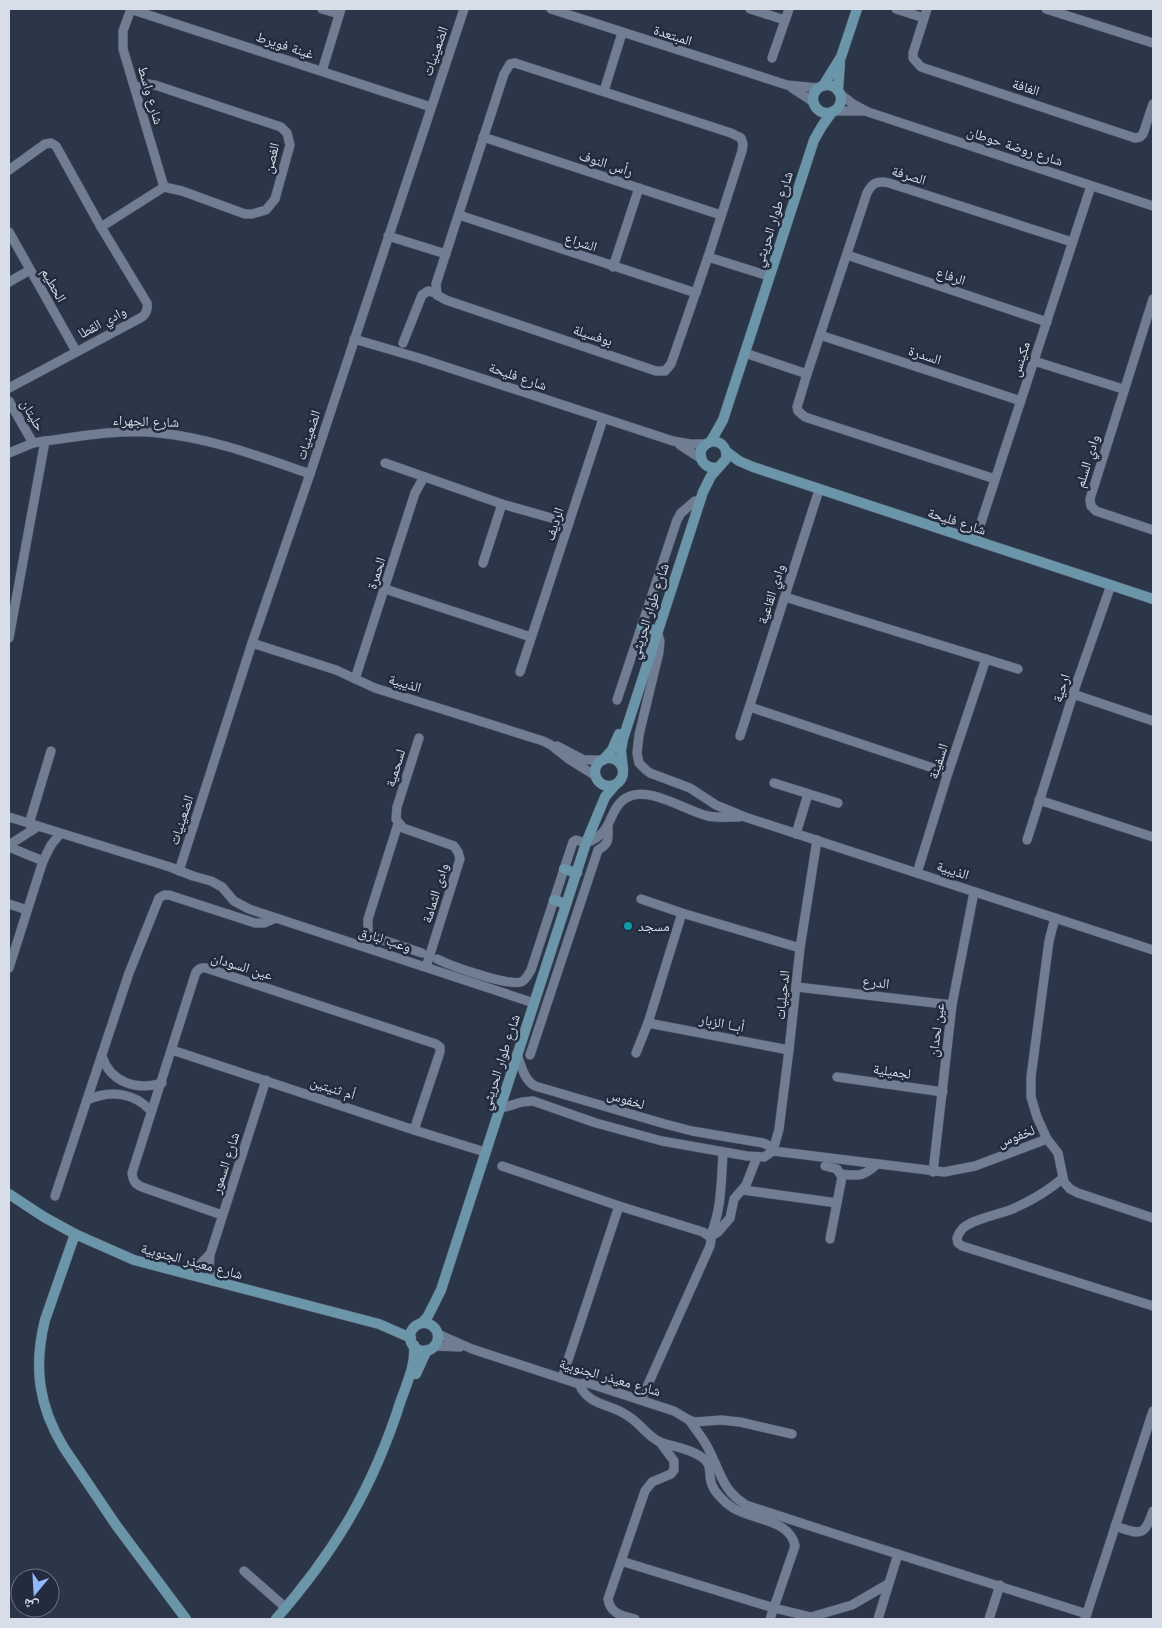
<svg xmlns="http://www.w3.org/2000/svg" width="1162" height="1628" font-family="Quicksand,'Noto Naskh Arabic',sans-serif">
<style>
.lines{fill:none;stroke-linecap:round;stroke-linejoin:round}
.street-casing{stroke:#4b5363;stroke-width:10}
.secondary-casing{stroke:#4b5363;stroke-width:11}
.street{stroke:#717d93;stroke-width:9}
.secondary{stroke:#6b96aa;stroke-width:10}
.culture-dot{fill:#0f9aa8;stroke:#222c3e;stroke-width:2}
.labels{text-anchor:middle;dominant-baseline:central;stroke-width:5;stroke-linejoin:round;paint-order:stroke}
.street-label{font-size:14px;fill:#d7deea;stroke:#222c3e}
.poi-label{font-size:14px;fill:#d7deea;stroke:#222c3e;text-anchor:start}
</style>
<rect width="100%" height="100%" fill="#2c3649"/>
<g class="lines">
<!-- street casing -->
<g class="street-casing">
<g id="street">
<path d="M 130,9 L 431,107"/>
<path d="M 131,9 L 123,31 L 123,49 L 164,187"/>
<path d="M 322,9 L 339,14"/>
<path d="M 551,9 L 787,85 L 818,88"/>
<path d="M 750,9 L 785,20"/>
<path d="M 896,9 L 924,18"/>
<path d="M 927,9 L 913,53 L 913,58 L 921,67 L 1135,138 L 1140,137 L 1143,134 L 1153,104"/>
<path d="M 1046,9 L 1153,43"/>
<path d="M 772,58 L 789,9"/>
<path d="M 515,63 L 731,133 L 741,138 L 743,144 L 742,151 L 708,257 L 671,364 L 665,371 L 656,371 L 446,300 L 437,295 L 436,284 L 504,74 L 510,64 Z"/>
<path d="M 322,71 L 341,9"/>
<path d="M 135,88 L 148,84 L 155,85 L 281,127 L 287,133 L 290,145 L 275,199 L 266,210 L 252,214 L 245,214 L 182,191 L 164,187"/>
<path d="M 792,88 L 812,101"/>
<path d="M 604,91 L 622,33"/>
<path d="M 839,93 L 853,104 L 868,112 L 1153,206"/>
<path d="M 835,111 L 863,111"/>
<path d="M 483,137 L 721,215"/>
<path d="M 9,170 L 45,144 L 51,143 L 56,146 L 101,227 L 147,303 C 148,309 147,313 142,317 L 9,388"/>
<path d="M 459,215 L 696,293"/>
<path d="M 101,227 L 164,187"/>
<path d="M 9,232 L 76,351"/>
<path d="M 388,236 L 446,254"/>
<path d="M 847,255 L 1047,322"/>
<path d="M 708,257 L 769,276"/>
<path d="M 613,267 L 639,188"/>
<path d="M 9,282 L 30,270"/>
<path d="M 1153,299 L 1090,499 L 1091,506 L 1096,511 L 1153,530"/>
<path d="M 820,335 L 1021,401"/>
<path d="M 354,339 L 419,358 L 673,441 L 690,444 L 705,444"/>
<path d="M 403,343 L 422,295 L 428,291 L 437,293"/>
<path d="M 745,353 L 807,374"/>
<path d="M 1034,361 L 1123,389"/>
<path d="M 9,401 L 33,443"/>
<path d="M 680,445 L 700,458"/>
<path d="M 9,453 L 33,443 L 45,441 C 83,436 121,429 159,433 C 211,438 261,457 310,474"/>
<path d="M 385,463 L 502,504 L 569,523"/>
<path d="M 995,479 L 805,417 L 798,411 L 797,407 L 807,374 L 867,193 C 872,183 878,180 889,183 L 1072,242"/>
<path d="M 975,541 L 1091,186"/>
<path d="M 483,563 L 502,504"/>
<path d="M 385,589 L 531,637"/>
<path d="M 785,597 L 1018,669"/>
<path d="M 657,631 L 660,641 L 659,652 L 639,735 L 637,753 L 639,763 L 646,770 L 650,773 L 690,788 L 716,805 L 745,817 L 1153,950"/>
<path d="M 9,638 L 45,441"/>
<path d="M 252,643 L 336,670 L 375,688 L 543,741 L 551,745 L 570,760 L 596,776"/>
<path d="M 520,672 L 603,419"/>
<path d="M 355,679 L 415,493 L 424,477"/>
<path d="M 1073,694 L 1153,721"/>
<path d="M 617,700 L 677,520 L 681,513 L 695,501"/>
<path d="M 750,707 L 948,773"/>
<path d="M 740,736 L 819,490"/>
<path d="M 419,738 L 397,807 L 396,819 L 403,828 L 454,846 L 458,852 L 460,859 L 426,967"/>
<path d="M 557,746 L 584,760 L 602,760"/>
<path d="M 774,783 L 838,803"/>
<path d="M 1039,800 L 1153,837"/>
<path d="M 9,817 L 170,867 L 193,876 L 211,881 L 222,887 L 234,901 L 249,909 L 534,1003"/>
<path d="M 29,824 L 51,751"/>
<path d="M 398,824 L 368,919 L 368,931 L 370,935 L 377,938 L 422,953"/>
<path d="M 796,834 L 808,794"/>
<path d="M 1027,840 L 1077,682 L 1111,585"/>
<path d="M 9,845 L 37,827"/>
<path d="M 9,847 L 43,861"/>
<path d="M 179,871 L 252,643 L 310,474 L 464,9"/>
<path d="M 917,873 L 948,773 L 986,659"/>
<path d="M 641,899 L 682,913 L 800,948"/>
<path d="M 9,904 L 27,910"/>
<path d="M 1055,918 L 1049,941 L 1031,1077 L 1031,1097 L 1037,1117 L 1047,1139 L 1058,1153 L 1064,1182 L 1070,1189 L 1078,1193 L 1153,1218"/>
<path d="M 437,959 C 451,966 507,986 521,982 C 526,980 528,975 531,970 L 573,842 L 576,840 L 586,843 C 614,833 607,813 623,800 C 645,782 685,811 708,816 C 718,818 729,817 739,817"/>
<path d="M 9,968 L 43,861 L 51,845 L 60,834"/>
<path d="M 797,987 L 952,1005"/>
<path d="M 648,1023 L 789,1050"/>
<path d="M 172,1050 L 414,1130 L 485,1152"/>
<path d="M 636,1053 L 648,1023 L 682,913"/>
<path d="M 517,1054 C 521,1065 524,1080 535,1086 L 665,1124 L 692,1131 L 763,1143 L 770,1146 L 773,1151 L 944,1172 L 975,1166 L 1047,1139"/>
<path d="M 530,1055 L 598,850 C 610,843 608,840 608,826"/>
<path d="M 102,1056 C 110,1082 136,1091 162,1083"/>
<path d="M 837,1077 L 943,1092"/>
<path d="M 87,1100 C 110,1090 134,1092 151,1111"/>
<path d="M 499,1109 L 522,1102 L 533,1101 L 596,1123 L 662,1141 L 747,1156 L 764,1157 L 773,1151"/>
<path d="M 773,1151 L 779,1129 L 789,1050 L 800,948 L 817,840"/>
<path d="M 502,1166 L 619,1206 L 703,1232 L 710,1237 L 711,1241 L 710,1246 L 641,1400"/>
<path d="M 825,1166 L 837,1169 L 842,1177 L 830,1239"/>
<path d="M 933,1172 L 952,1005 L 974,892"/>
<path d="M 841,1174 C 858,1176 863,1177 876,1165"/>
<path d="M 1063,1178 C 1047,1192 1029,1202 1010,1210 C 996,1215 974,1219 963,1228 C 960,1231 958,1235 957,1238 L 958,1243 L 962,1246 L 1153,1306"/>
<path d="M 743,1190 L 837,1203"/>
<path d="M 55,1196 L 129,973 L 159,898 L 164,895 L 169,895 L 255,923 L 264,923 L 276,918"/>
<path d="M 222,1215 L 142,1187 C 135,1184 133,1181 132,1173 L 195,975 C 197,969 202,966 209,969 L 436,1044 L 440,1047 L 440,1052 L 414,1130"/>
<path d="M 710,1237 L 718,1232 L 730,1218 L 734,1199 L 746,1185 L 757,1157"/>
<path d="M 710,1237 C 722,1208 721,1183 723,1153"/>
<path d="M 190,1275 L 209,1255"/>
<path d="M 212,1281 L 209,1268 L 210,1255 L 266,1080"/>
<path d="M 438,1334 L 472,1349 L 579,1384 L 588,1383 L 597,1386 L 674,1411 L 689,1420 L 695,1422 L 721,1420 L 740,1422 L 792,1434"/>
<path d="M 434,1346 L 460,1347"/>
<path d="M 562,1378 L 619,1206"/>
<path d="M 579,1384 C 589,1407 611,1403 628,1416 C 640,1423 648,1437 660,1442 C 673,1447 688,1448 700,1456 C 713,1464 708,1470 711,1482 C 713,1491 725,1503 733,1508 C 752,1520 790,1519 795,1546 L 770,1619"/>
<path d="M 689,1420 C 696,1430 704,1439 709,1450 C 721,1473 722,1490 746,1505 L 844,1537 L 1087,1614"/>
<path d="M 1115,1526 C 1140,1534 1144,1538 1153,1511"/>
<path d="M 621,1561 L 774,1608 L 811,1617 L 852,1605 L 888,1584"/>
<path d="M 244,1571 L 286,1608"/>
<path d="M 635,1619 C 623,1616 610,1614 608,1599 L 645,1491 L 652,1482 L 671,1474 L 674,1470 L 674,1461 L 660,1442"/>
<path d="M 878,1619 L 898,1554"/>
<path d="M 989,1619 L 1000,1585"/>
<path d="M 1085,1619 L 1153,1411"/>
</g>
</g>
<!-- secondary casing -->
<g class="secondary-casing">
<g id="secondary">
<circle cx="827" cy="99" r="14"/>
<path d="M 823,86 L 841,57 L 857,9"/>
<path d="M 838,91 L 840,63"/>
<path d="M 711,441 L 723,420 L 814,140 L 822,126 L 832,112"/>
<path d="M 727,452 L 739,461 L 753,467 L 1153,599"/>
<path d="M 642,626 L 657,631"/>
<circle cx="609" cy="772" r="14"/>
<path d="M 603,760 L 612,750 L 619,734"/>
<path d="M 623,769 L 621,751 L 623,739 L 703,492 L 711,476 L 726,459 C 729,441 709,435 701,450 C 699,462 707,470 719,467"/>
<path d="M 564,869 L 577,873"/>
<path d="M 554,900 L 566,904"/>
<path d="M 9,1194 L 44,1217 L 75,1234 L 134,1260 L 379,1324 L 411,1338"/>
<path d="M 75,1234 L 45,1320 C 33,1368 39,1407 64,1448 L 116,1525 L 186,1619"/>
<path d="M 422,1323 L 428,1316 L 441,1290 L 586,843 L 605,797 L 615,785"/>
<circle cx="424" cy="1337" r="14"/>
<path d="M 416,1374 L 427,1350"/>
<path d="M 276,1619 C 336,1550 373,1488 401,1400 C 407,1383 416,1364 414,1345"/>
</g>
</g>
<!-- street -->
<use href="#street" class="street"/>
<!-- secondary -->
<use href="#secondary" class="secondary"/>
</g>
<!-- markers -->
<circle class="culture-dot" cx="628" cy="926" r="5"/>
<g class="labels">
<!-- street labels -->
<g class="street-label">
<text transform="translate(673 35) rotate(18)">المبتعدة</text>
<text transform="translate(285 45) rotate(18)">غينة فويرط</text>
<text transform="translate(435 51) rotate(-71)">الضعينيات</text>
<text transform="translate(1026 87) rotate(18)">الغافة</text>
<text transform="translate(151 95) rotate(74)">شارع واسط</text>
<text transform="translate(1015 146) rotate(18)">شارع روضة حوطان</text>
<text transform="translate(271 158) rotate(-77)">الغصن</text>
<text transform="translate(606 163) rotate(18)">رأس النوف</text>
<text transform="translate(909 175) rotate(17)">الصرفة</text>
<text transform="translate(773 219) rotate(-72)">شارع طوار الحريثي</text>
<text transform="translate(581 242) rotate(18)">الشراع</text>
<text transform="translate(951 276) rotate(18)">الرفاع</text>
<text transform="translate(54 285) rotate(61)">الحطيم</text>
<text transform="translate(102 322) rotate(-28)">وادي القطا</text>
<text transform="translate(593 335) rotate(18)">بوفسيلة</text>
<text transform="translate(925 355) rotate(18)">السدرة</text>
<text transform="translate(1020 359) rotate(-72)">مكينس</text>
<text transform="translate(518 376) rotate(19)">شارع فليحة</text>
<text transform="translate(33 415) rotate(60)">حليتان</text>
<text transform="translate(146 421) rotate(2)">شارع الجهراء</text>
<text transform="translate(308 435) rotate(-72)">الضعينيات</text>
<text transform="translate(1087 461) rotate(-73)">وادي السلم</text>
<text transform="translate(957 521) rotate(18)">شارع فليحة</text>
<text transform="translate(554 524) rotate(-72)">الرديف</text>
<text transform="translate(376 573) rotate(-72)">الحمرة</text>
<text transform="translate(771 594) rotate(-72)">وادي القاعية</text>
<text transform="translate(649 611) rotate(-72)">شارع طوار الحريثي</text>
<text transform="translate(405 683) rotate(17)">الذيبية</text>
<text transform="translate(1061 688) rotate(-72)">ارحية</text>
<text transform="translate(938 761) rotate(-72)">السفينة</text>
<text transform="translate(395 768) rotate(-73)">لسحمية</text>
<text transform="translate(181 820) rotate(-72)">الضعينيات</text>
<text transform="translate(953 870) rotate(18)">الذيبية</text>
<text transform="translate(435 893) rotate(-73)">وادى الثمامة</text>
<text transform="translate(385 939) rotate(18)">وعب لبارق</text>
<text transform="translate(242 966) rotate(17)">عين السودان</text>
<text transform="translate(876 982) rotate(7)">الدرع</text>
<text transform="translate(782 995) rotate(-84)">الدحيليات</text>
<text transform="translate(722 1023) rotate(11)">أبــا الزبار</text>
<text transform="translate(936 1030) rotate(-83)">عين لحدان</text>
<text transform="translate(500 1062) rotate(-72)">شارع طوار الحريثي</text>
<text transform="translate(892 1071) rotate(8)">لجميلية</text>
<text transform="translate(333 1088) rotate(18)">أم ثنيتين</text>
<text transform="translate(626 1099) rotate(17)">لخفوس</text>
<text transform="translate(1016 1136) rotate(-21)">لخفوس</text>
<text transform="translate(225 1163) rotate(-72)">شارع السمور</text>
<text transform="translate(192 1261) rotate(15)">شارع معيذر الجنوبية</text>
<text transform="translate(610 1377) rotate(16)">شارع معيذر الجنوبية</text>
</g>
<!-- poi labels -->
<g class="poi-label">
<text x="638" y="926">مسجد</text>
</g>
</g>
<!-- border -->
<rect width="1162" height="1628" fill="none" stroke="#d7deea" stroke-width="20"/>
<!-- north arrow -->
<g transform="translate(35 1593) rotate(198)"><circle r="24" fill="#222c3e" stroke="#6a7383"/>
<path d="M0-4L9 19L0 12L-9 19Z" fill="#93b7fd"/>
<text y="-8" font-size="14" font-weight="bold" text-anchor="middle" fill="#d7deea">ش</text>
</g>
</svg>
